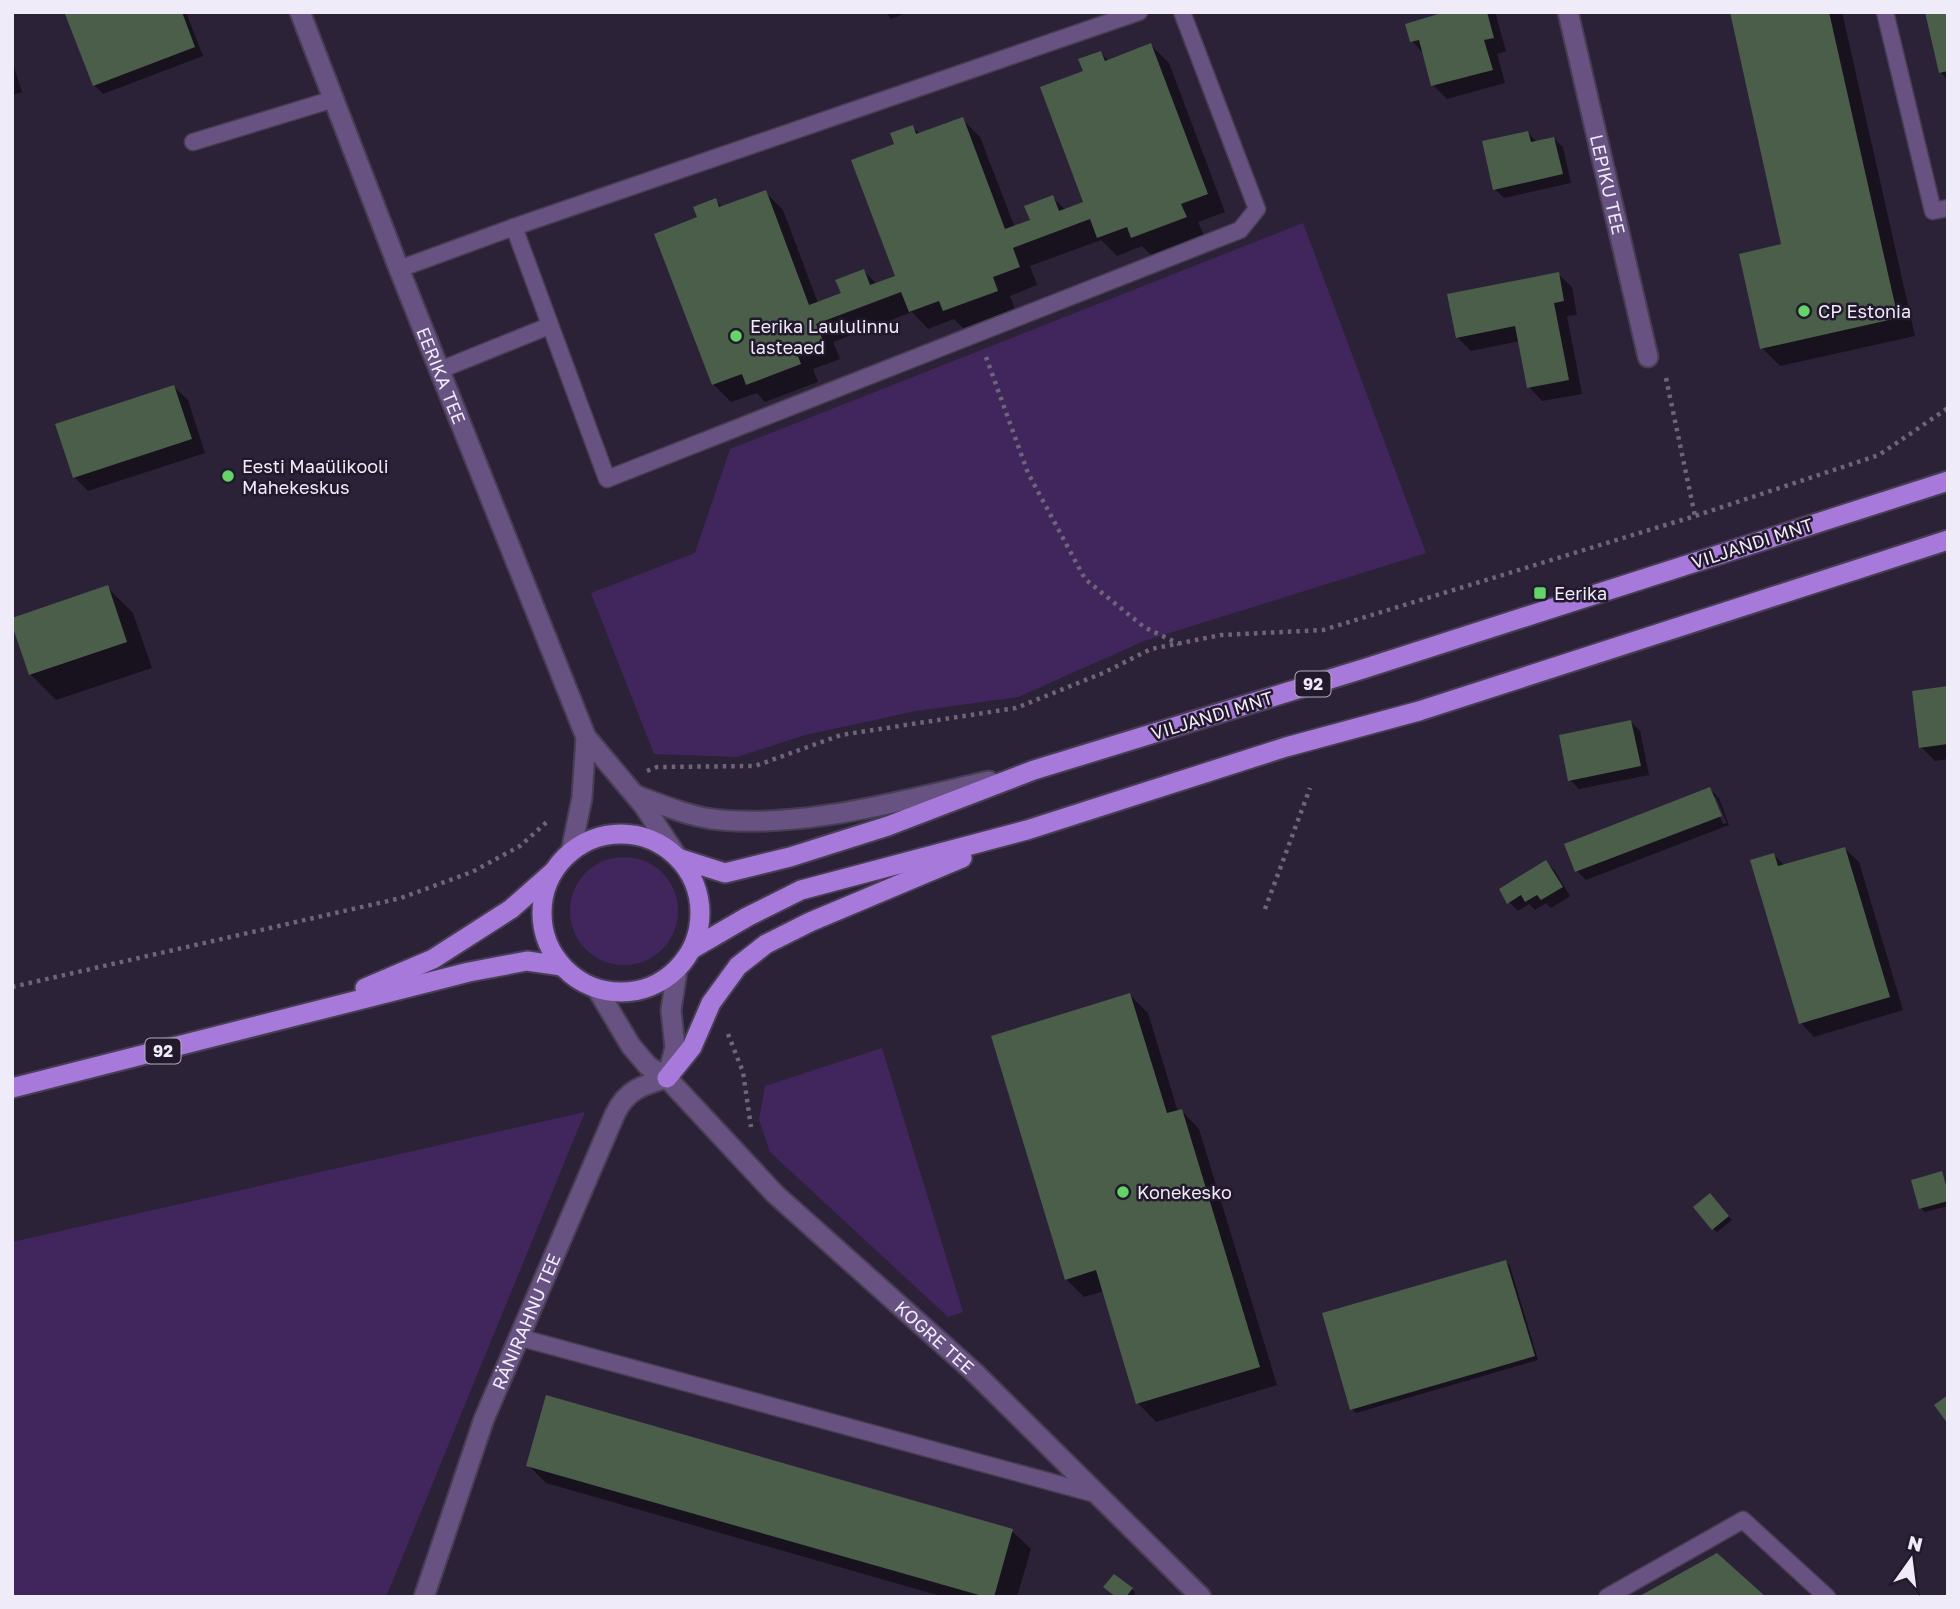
<svg xmlns="http://www.w3.org/2000/svg" width="1960" height="1609" font-family="'Golos Text',sans-serif">
<style>
.green{fill:#40265c}
.shadow{fill:#0007;fill-rule:evenodd}
.building{fill:#4a5e4a}
.lines{fill:none;stroke-linecap:round;stroke-linejoin:round}
.service-casing{stroke:#473e53;stroke-width:19}
.minor-casing{stroke:#473e53;stroke-width:23}
.tertiary-casing{stroke:#473e53;stroke-width:23}
.primary-casing{stroke:#473e53;stroke-width:23}
.path{stroke:#6d6578;stroke-width:4.5;stroke-dasharray:3.5 5;stroke-linecap:butt}
.service{stroke:#675281;stroke-width:16}
.minor{stroke:#675281;stroke-width:19}
.tertiary{stroke:#675281;stroke-width:19}
.primary{stroke:#a779da;stroke-width:19}
.poi-dot{fill:#64d468;stroke:#22192d;stroke-width:2.5}
.labels{text-anchor:middle;dominant-baseline:central;stroke-width:5;stroke-linejoin:round;paint-order:stroke}
.shield{fill:#22192d;stroke:#b2acbc;stroke-width:2}
.shield-label{font-size:16px;font-weight:bold;fill:#f0ebf9}
.street-label{font-size:18px;fill:#f0ebf9;stroke:#22192d}
.poi-label{font-size:18px;fill:#f0ebf9;stroke:#22192d;text-anchor:start}
</style>
<rect width="100%" height="100%" fill="#2c2238"/>
<!-- green -->
<g class="green">
<path d="M 1303,223 L 1426,553 L 1144,641 L 1018,697 L 916,711 L 805,735 L 737,757 L 654,754 L 591,593 L 695,553 L 730,449 Z"/>
<circle cx="624" cy="911" r="54"/>
<path d="M 882,1048 L 963,1312 L 948,1317 L 770,1152 L 759,1120 L 765,1086 Z"/>
<path d="M 585,1112 L 386,1597 L 12,1597 L 12,1242 Z"/>
</g>
<!-- shadow -->
<g class="shadow">
<path d="M 74,12 L 186,12 L 203,56 L 103,94 L 94,85 Z"/>
<path d="M 886,12 L 909,12 L 891,19 Z"/>
<path d="M 1451,12 L 1495,12 L 1506,51 L 1497,54 L 1505,83 L 1447,99 L 1433,85 L 1424,54 L 1412,41 Z"/>
<path d="M 1732,12 L 1842,12 L 1915,336 L 1780,366 L 1762,348 L 1784,246 Z"/>
<path d="M 1948,12 L 1948,80 L 1940,72 Z"/>
<path d="M 1151,45 L 1169,63 L 1225,212 L 1198,222 L 1204,235 L 1151,255 L 1142,246 L 1117,256 L 1101,240 L 1030,266 L 1037,285 L 1010,296 L 1015,309 L 963,328 L 954,319 L 928,329 L 912,312 L 833,342 L 840,359 L 813,369 L 818,382 L 765,402 L 757,393 L 731,402 L 713,384 L 699,218 L 715,200 L 723,208 L 765,192 L 783,210 L 818,303 L 843,294 L 864,271 L 877,284 L 897,277 L 896,145 L 912,127 L 921,135 L 962,119 L 980,137 L 1015,228 L 1032,221 L 1052,197 L 1066,210 L 1086,203 L 1085,72 L 1101,53 L 1109,61 Z"/>
<path d="M 12,60 L 22,92 L 12,95 Z"/>
<path d="M 1528,133 L 1537,142 L 1554,139 L 1563,147 L 1571,183 L 1504,198 L 1495,189 Z"/>
<path d="M 1558,274 L 1572,287 L 1577,315 L 1567,316 L 1582,394 L 1542,401 L 1529,387 L 1520,341 L 1471,351 L 1457,337 Z"/>
<path d="M 174,387 L 188,400 L 205,453 L 88,491 L 74,477 Z"/>
<path d="M 107,587 L 133,613 L 152,668 L 56,700 L 30,674 Z"/>
<path d="M 1948,687 L 1948,759 L 1935,761 L 1921,747 Z"/>
<path d="M 1631,722 L 1640,731 L 1649,775 L 1579,789 L 1570,780 Z"/>
<path d="M 1710,789 L 1719,798 L 1729,825 L 1586,880 L 1577,871 L 1566,845 ZM 1712,797 L 1716,797 L 1727,823 L 1723,824 Z"/>
<path d="M 1845,849 L 1859,862 L 1903,1010 L 1814,1037 L 1801,1023 L 1774,855 L 1785,866 Z"/>
<path d="M 1546,862 L 1555,871 L 1570,896 L 1551,908 L 1546,903 L 1535,910 L 1529,904 L 1518,911 L 1509,902 Z"/>
<path d="M 1130,995 L 1148,1013 L 1178,1112 L 1181,1110 L 1199,1129 L 1277,1385 L 1156,1422 L 1138,1403 L 1104,1291 L 1084,1297 L 1066,1279 Z"/>
<path d="M 1941,1173 L 1948,1186 L 1948,1206 L 1925,1212 L 1921,1208 Z"/>
<path d="M 1714,1199 L 1732,1220 L 1717,1232 L 1713,1229 Z"/>
<path d="M 1506,1262 L 1510,1266 L 1538,1360 L 1356,1413 L 1352,1409 Z"/>
<path d="M 547,1398 L 1012,1531 L 1031,1549 L 1017,1597 L 944,1597 L 546,1483 L 528,1465 Z"/>
<path d="M 1132,1589 L 1135,1593 L 1133,1597 L 1117,1597 Z"/>
</g>
<!-- building -->
<g class="building">
<path d="M 69,12 L 182,12 L 195,47 L 93,86 L 65,14 Z"/>
<path d="M 1445,12 L 1487,12 L 1494,38 L 1484,40 L 1493,70 L 1431,86 L 1419,40 L 1410,42 L 1405,24 Z"/>
<path d="M 1730,12 L 1829,12 L 1898,318 L 1760,349 L 1739,254 L 1781,244 Z"/>
<path d="M 1925,12 L 1948,12 L 1948,71 L 1939,73 Z"/>
<path d="M 1151,43 L 1208,194 L 1181,204 L 1187,217 L 1131,238 L 1127,227 L 1097,238 L 1090,219 L 1013,248 L 1020,267 L 993,277 L 998,291 L 943,311 L 939,301 L 909,312 L 901,292 L 816,324 L 823,341 L 796,351 L 801,364 L 746,385 L 742,374 L 712,385 L 654,234 L 697,217 L 693,207 L 716,198 L 719,207 L 766,190 L 809,305 L 841,293 L 835,280 L 864,269 L 870,285 L 895,276 L 851,160 L 894,144 L 890,133 L 913,125 L 916,134 L 963,117 L 1005,229 L 1030,220 L 1024,206 L 1053,195 L 1059,211 L 1083,202 L 1040,87 L 1083,71 L 1078,59 L 1101,51 L 1105,61 Z"/>
<path d="M 1528,131 L 1531,142 L 1554,137 L 1563,174 L 1493,190 L 1482,141 Z"/>
<path d="M 1559,272 L 1564,301 L 1554,303 L 1569,380 L 1527,388 L 1515,326 L 1456,338 L 1447,294 Z"/>
<path d="M 174,385 L 192,439 L 73,478 L 55,424 Z"/>
<path d="M 108,585 L 127,642 L 29,675 L 12,625 L 12,618 Z"/>
<path d="M 1948,686 L 1948,744 L 1919,748 L 1912,691 Z"/>
<path d="M 1631,720 L 1641,766 L 1568,781 L 1559,735 Z"/>
<path d="M 1710,787 L 1722,816 L 1575,872 L 1564,844 Z"/>
<path d="M 1845,847 L 1890,997 L 1799,1024 L 1750,860 L 1774,853 L 1778,866 Z"/>
<path d="M 1546,860 L 1563,887 L 1541,900 L 1537,895 L 1525,902 L 1521,895 L 1507,904 L 1499,889 Z"/>
<path d="M 1130,993 L 1167,1113 L 1182,1109 L 1260,1367 L 1136,1404 L 1096,1270 L 1065,1280 L 991,1036 Z"/>
<path d="M 1942,1171 L 1948,1192 L 1948,1201 L 1919,1209 L 1911,1180 Z"/>
<path d="M 1710,1193 L 1729,1216 L 1712,1230 L 1693,1207 Z"/>
<path d="M 1506,1260 L 1535,1356 L 1350,1410 L 1322,1313 Z"/>
<path d="M 546,1395 L 1013,1529 L 994,1597 L 986,1597 L 526,1466 Z"/>
<path d="M 1948,1395 L 1948,1424 L 1934,1405 Z"/>
<path d="M 1717,1553 L 1766,1597 L 1638,1597 Z"/>
<path d="M 1114,1574 L 1133,1588 L 1126,1597 L 1116,1597 L 1103,1587 Z"/>
</g>
<g class="lines">
<!-- service casing -->
<g class="service-casing">
<g id="service">
<path d="M 1885,12 L 1933,211 L 1948,208"/>
<path d="M 193,142 L 334,99"/>
<path d="M 514,227 L 607,479 L 1240,230 L 1257,209 L 1182,12"/>
<path d="M 399,269 L 514,227 L 1139,12"/>
<path d="M 440,370 L 549,326"/>
<path d="M 518,1337 L 1099,1495"/>
<path d="M 1607,1597 L 1743,1520 L 1827,1597"/>
</g>
</g>
<!-- minor casing -->
<g class="minor-casing">
<g id="minor">
<path id="s1" d="M 1568,12 L 1648,357"/>
<path id="s2" d="M 597,989 L 631,1046 L 648,1066 L 667,1078 L 775,1194 L 975,1373 L 1201,1597"/>
<path d="M 667,1078 L 675,1048 L 671,1010 L 677,971"/>
<path id="s3" d="M 424,1597 L 484,1419 L 615,1114 C 626,1090 643,1085 667,1078"/>
</g>
</g>
<!-- tertiary casing -->
<g class="tertiary-casing">
<g id="tertiary">
<path id="s4" d="M 300,12 L 399,269 L 586,737 L 644,806 L 678,858"/>
<path d="M 635,795 C 660,804 685,815 712,819 C 799,830 904,800 989,781"/>
<path d="M 571,852 L 582,798 L 586,737"/>
</g>
</g>
<!-- primary casing -->
<g class="primary-casing">
<g id="primary">
<circle cx="621" cy="913" r="79"/>
<path d="M 678,858 L 725,873 L 790,857 L 888,826 L 1034,770 L 1366,668 L 1948,481"/>
<path d="M 692,949 L 747,917 L 801,890 L 1027,830 L 1286,747 L 1419,711 L 1948,540"/>
<path d="M 365,988 L 433,959 L 511,909 L 553,872"/>
<path d="M 667,1078 L 692,1047 L 711,1003 L 738,966 L 766,944 L 810,922 L 962,858"/>
<path d="M 12,1088 L 469,972 L 527,961 L 562,966"/>
</g>
</g>
<!-- path -->
<g class="path">
<path d="M 986,357 L 1028,473 L 1085,579 L 1144,627 L 1179,644"/>
<path d="M 1666,378 L 1695,516"/>
<path d="M 647,771 L 657,767 L 755,766 L 841,735 L 1016,708 L 1103,673 L 1151,649 L 1221,635 L 1323,630 L 1695,516 L 1879,455 L 1948,408"/>
<path d="M 1265,909 L 1310,788"/>
<path d="M 12,987 L 401,898 L 472,872 L 520,846 L 548,821"/>
<path d="M 728,1034 L 743,1072 L 751,1127"/>
</g>
<!-- service -->
<use href="#service" class="service"/>
<!-- minor -->
<use href="#minor" class="minor"/>
<!-- tertiary -->
<use href="#tertiary" class="tertiary"/>
<!-- primary -->
<use href="#primary" class="primary"/>
</g>
<!-- markers -->
<g class="poi-dot">
<circle cx="1804" cy="311" r="7"/>
<circle cx="736" cy="336" r="7"/>
<circle cx="228" cy="476" r="7"/>
<rect x="1533" y="586" width="14" height="14" rx="3.5"/>
<circle cx="1123" cy="1192" r="7"/>
</g>
<g class="labels">
<!-- shield labels -->
<g class="shield">
<rect x="1295.5" y="671.5" width="35" height="25" rx="5"/>
<rect x="145.5" y="1038.5" width="35" height="25" rx="5"/>
</g>
<g class="shield-label">
<text x="1313" y="684">92</text>
<text x="163" y="1051">92</text>
</g>
<!-- street labels -->
<g class="street-label">
<text stroke="none"><textPath href="#s1" startOffset="177">LEPIKU TEE</textPath></text>
<text stroke="none"><textPath href="#s4" startOffset="390">EERIKA TEE</textPath></text>
<text transform="translate(1752 543) rotate(-18)">VILJANDI MNT</text>
<text transform="translate(1212 715) rotate(-17)">VILJANDI MNT</text>
<text stroke="none"><textPath href="#s3" startOffset="294">RÄNIRAHNU TEE</textPath></text>
<text stroke="none"><textPath href="#s2" startOffset="488">KOGRE TEE</textPath></text>
</g>
<!-- poi labels -->
<g class="poi-label">
<text x="1818" y="311">CP Estonia</text>
<text x="750" y="326">Eerika Laululinnu<tspan x="750" dy="21">lasteaed</tspan></text>
<text x="242" y="466">Eesti Maaülikooli<tspan x="242" dy="21">Mahekeskus</tspan></text>
<text x="1554" y="593">Eerika</text>
<text x="1137" y="1192">Konekesko</text>
</g>
</g>
<!-- border -->
<rect width="1960" height="1609" fill="none" stroke="#f0ebf9" stroke-width="28"/>
<!-- north arrow -->
<g transform="translate(1911 1560) rotate(14)" stroke="#22192d" stroke-width="5" paint-order="stroke">
<path d="M0-5L12 26L0 18L-12 26Z" fill="#f0ebf9"/>
<text y="-10" font-size="19" font-weight="bold" text-anchor="middle" fill="#f0ebf9">N</text>
</g>
</svg>
